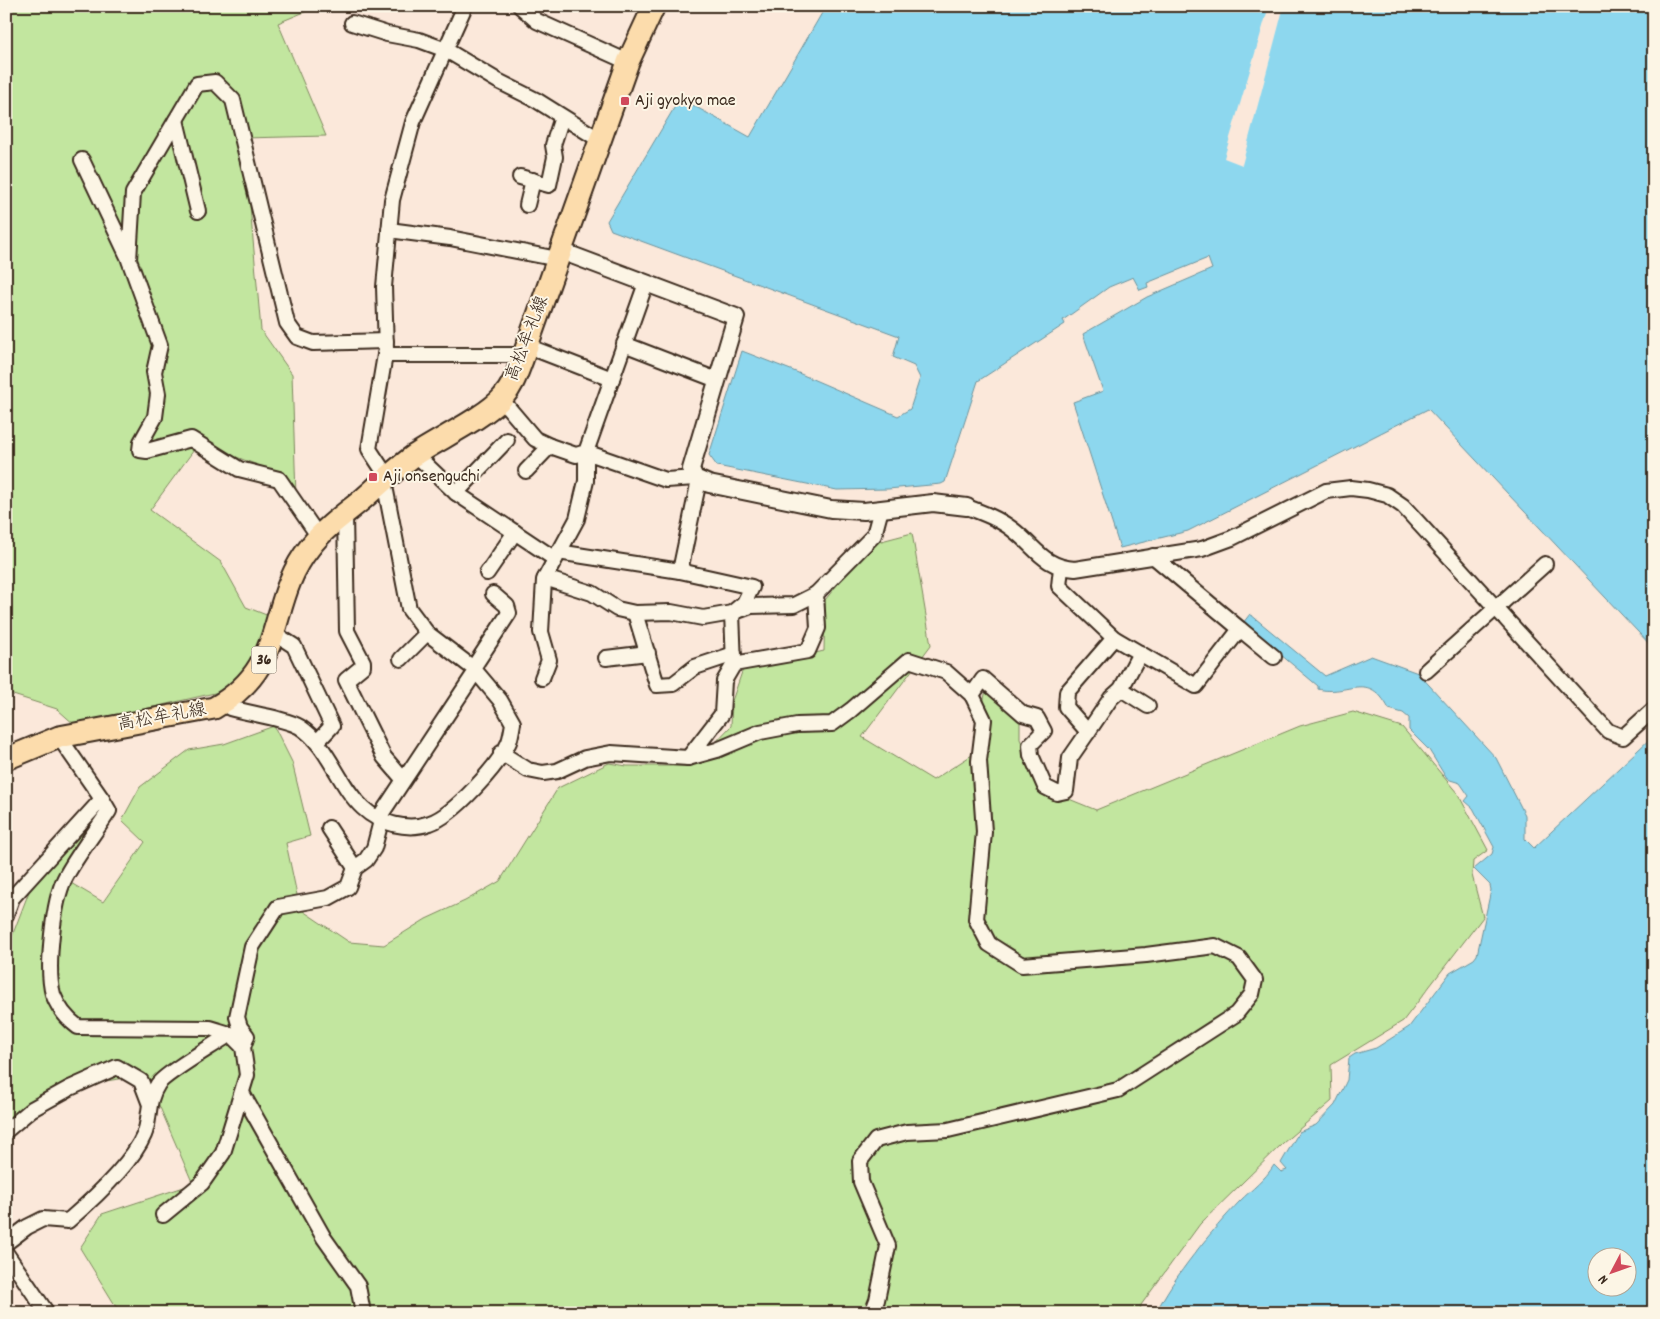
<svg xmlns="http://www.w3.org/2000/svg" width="1660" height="1319" font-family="Dekko,'Klee One',sans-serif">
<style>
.green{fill:#c2e69f;stroke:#7e885e}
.water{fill:#8dd7ee;stroke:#6c929b;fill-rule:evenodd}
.pier{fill:#fbe8da}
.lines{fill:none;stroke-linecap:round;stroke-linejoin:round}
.minor-casing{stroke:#3b2a1e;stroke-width:18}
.tertiary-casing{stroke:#3b2a1e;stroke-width:20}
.primary-casing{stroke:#3b2a1e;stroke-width:25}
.minor{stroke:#fcf5e5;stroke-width:14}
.tertiary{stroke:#fcf5e5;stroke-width:16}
.primary{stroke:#fcdcac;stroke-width:21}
.poi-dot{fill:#d1495b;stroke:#fcf5e5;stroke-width:2}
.labels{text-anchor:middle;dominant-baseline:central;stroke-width:4;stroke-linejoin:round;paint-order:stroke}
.shield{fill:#fcf5e5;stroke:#75675a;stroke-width:1}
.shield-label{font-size:16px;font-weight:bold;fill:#3b2a1e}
.poi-label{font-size:18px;fill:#3b2a1e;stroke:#fcf5e5;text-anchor:start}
.street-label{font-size:18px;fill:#3b2a1e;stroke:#fcf5e5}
</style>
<rect width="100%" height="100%" fill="#fbe8da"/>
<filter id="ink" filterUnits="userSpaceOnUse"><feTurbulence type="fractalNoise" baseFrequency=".02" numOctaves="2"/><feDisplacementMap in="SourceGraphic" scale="10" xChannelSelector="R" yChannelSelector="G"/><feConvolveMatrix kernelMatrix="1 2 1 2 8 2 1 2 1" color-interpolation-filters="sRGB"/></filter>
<g filter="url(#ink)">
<!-- green -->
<g class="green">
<path d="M 6,6 L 319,6 L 278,23 L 326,136 L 244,138 L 261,330 L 292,374 L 296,496 L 279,473 L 199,443 L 150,510 L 221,562 L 246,607 L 269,616 L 253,664 L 232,689 L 75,725 L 57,709 L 10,694 L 6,687 Z"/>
<path d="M 912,533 L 931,645 L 862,737 L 933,780 L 972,755 L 987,685 L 1020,716 L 1020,739 L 1042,788 L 1096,810 L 1300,726 L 1353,712 L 1402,727 L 1458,794 L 1488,850 L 1473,861 L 1472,875 L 1483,917 L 1403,1021 L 1331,1065 L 1332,1101 L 1283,1143 L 1200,1224 L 1141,1305 L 1140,1313 L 120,1313 L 80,1248 L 102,1214 L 193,1184 L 146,1075 L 52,1089 L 39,1105 L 6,1131 L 6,952 L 30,889 L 93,819 L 99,823 L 59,876 L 103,902 L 145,842 L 122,820 L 140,787 L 189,750 L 224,744 L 274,726 L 292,762 L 310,836 L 286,843 L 300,909 L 349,942 L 384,945 L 426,919 L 465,901 L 500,881 L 558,788 L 609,763 L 627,766 L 693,766 L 731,726 L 732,701 L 743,669 L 824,651 L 825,600 L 870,544 Z"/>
</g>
<!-- water -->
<g class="water">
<path d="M 826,6 L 1654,6 L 1654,649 L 1428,409 L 1188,531 L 1120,548 L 1073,402 L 1103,391 L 1083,334 L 1147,297 L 1212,269 L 1208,258 L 1147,283 L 1148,287 L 1140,290 L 1133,277 L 1109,287 L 1063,320 L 1065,324 L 978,381 L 945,482 L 941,484 L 888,489 L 837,490 L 717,466 L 709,455 L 742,351 L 796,372 L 898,416 L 910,409 L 920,378 L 914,366 L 893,357 L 899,336 L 611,230 L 607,221 L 680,98 L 750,137 Z"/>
<path d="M 1250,614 L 1325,676 L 1371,656 L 1418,673 L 1496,758 L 1525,815 L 1525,839 L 1534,848 L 1654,735 L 1654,1313 L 1156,1313 C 1172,1278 1213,1229 1240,1201 C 1252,1189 1265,1180 1274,1165 L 1281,1172 L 1287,1170 L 1281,1163 L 1299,1132 L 1316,1125 L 1335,1105 L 1347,1080 L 1349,1058 L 1355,1054 L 1376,1048 L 1409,1027 L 1450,973 L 1474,959 L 1477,955 L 1491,890 L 1490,885 L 1474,869 L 1492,854 L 1494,847 L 1473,808 L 1465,801 L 1469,796 L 1460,783 L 1447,779 L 1429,750 L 1409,730 L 1409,718 L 1403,713 L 1389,709 C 1368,669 1348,697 1318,689 L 1318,686 L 1243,623 ZM 1598,1256 L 1628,1256 L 1628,1286 L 1598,1286 Z"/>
</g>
<!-- pier -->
<path class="pier" d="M 1269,6 L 1284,6 L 1242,165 L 1224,158 Z"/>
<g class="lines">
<!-- minor casing -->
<g class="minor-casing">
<g id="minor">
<path d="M 520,6 L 537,21 L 628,62"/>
<path d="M 352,23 L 387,34 L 419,40 L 446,50 L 498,81 L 536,100 L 600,140"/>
<path d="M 176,120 L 198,211"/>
<path d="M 82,160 L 128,257"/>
<path d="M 520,177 L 549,185 L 555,157 L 553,145 L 562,117"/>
<path d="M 527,205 L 533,180"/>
<path d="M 389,230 L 450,238 L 558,259"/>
<path d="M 624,344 L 717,380"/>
<path d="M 527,346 L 612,379"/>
<path d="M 385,355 L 524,355"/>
<path d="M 501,399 L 535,439 L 550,446"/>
<path d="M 416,455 L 456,493 L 555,559"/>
<path d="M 526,471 L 550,446 L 576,455 L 586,452 L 646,283"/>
<path d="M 388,478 L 369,449 L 386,349 L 384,287 L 392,200 L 413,122 L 465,6"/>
<path d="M 456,493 L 507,440"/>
<path d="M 967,507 C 983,513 999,519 1012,529 C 1036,547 1043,567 1075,569 L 1202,549 L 1232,538 L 1326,491 L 1351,488 L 1368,490 L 1387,495 L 1403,506 L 1608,731 L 1623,737 L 1654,709"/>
<path d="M 345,514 L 347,631 L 363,662 L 363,666 L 346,680 L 384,757 L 403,779"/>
<path d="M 319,537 L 279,479 L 239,469 L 191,439 L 147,451 L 140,450 L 141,442 L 155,417 L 158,394 L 154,372 L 160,345 L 129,260 L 133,193 L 197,84 L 215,82 L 233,100 L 287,323 L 297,337 L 313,343 L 386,341"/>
<path d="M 558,552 L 680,571 L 752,587 L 744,603 L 732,613 L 734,664"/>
<path d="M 1061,568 L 1059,586 L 1114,638 L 1196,686 L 1240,629 L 1153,556"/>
<path d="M 680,571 L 699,480"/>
<path d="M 487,573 L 515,532"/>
<path d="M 545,578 L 592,593 L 617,609 L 635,613 L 671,612 L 703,618 L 732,613 L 751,606 L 794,605 L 816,594"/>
<path d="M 635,613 L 657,685 L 673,684 L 695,667 L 734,654"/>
<path d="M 1240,629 L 1274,657"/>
<path d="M 274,633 L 294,646 L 332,726 L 317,742"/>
<path d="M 1114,638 L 1067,692 L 1066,707 L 1088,732 L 1111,698 L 1121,689 L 1140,653"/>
<path d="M 606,658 L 648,653"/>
<path d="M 401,659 L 427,633"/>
<path d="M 473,668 L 509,613 L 507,606 L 493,594"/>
<path d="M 1426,671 L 1545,564"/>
<path d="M 542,678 L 549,660 L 541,632 L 544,580 L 577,519 L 586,481 L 586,452 L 666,480 L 695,478"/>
<path d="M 1121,689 L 1148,706"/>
<path d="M 224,702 L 230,708 C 247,713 288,719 300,727 C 329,746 338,785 363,808 C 380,824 408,831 430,823 C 454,815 499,765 509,742 C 511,736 512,729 513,723 L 500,700 L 473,668 L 427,633 L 409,609 L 384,481"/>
<path d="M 501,753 L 528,770 L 543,773 L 557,771 L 585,758 L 611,753 L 688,758 L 717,750 L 760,732 L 797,725 L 832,724 L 851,710 L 909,660 L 946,672 L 972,695 L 983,679 L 1023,714 L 1037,718 L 1044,731 L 1030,745 L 1031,755 L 1045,787 L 1057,793 L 1066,791 L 1070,758 L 1088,732"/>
<path d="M 688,758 L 722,714 L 724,681 L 734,664 L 808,651 L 818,628 L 816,594 L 874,535 L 881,509"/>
<path d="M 102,799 L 109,811 C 95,833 77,855 65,878 C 53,901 46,970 53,994 C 58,1008 66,1018 78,1027 L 210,1028 L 230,1034 L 243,1047 L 247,1075 L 223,1153 L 202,1183 L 163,1215"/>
<path d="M 378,819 L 476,671"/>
<path d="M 329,828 L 355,868"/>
<path d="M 6,915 L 12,898 L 102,799 L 59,737"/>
<path d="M 243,1047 L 247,1036 L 240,1027 L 237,1017 L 252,947 L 278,907 L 328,898 L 348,887 L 355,868 L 366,860 L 374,848 L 381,821"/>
<path d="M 242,1093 L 324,1238 L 358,1286 L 363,1313"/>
<path d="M 6,1131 L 32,1109 L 70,1088 L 117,1067 L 141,1081 L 149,1102"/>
<path d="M 6,1243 L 27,1227 L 43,1219 L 68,1221 C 91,1201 132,1163 144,1135 C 151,1119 146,1102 158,1084 C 166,1073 216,1044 230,1034"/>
<path d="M 6,1253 L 47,1313"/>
<path d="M 872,1313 L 877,1300 L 888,1246 L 861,1182 L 860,1161 L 876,1140 L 907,1132 L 948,1130 L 1118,1090 L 1236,1014 L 1252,994 L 1255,980 L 1239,958 L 1215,946 L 1146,955 L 1022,965 L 989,944 L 976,919 L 984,832 L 979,761 L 984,720 L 972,695"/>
</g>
</g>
<!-- tertiary casing -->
<g class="tertiary-casing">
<path id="tertiary" d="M 561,251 L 736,317 L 691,469 L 695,478 L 709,484 L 831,509 L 864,511 L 933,503 L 967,507"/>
</g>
<!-- primary casing -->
<g class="primary-casing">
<path id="primary" d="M 6,759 L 59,737 L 214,708 C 290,666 265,603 310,547 C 324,528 345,514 363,499 C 380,484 397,468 415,455 C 439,439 487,416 503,397 C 513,386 517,373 522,360 L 628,62 L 654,6"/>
</g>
<!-- minor -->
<use href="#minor" class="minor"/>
<!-- tertiary -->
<use href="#tertiary" class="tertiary"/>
<!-- primary -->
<use href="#primary" class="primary"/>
</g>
</g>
<!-- markers -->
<g class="poi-dot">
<rect x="620" y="96" width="10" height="10" rx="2.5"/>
<rect x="368" y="472" width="10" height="10" rx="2.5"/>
</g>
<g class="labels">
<!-- shield labels -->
<rect class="shield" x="251.5" y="646.5" width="25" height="27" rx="4"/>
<g class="shield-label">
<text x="264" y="660">36</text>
</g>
<!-- poi labels -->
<g class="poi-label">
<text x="635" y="101">Aji gyokyo mae</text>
<text x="383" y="477">Aji onsenguchi</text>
</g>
<!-- street labels -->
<g class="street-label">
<text transform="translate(528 339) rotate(-69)">高松牟礼線</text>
<text transform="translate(162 718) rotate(-10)">高松牟礼線</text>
</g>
</g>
<!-- margin -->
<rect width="1660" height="1319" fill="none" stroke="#fcf5e5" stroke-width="25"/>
<rect x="12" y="12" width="1635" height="1294" fill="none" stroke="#3b2a1e" stroke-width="2" filter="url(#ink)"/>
<!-- north arrow -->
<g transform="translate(1612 1272) rotate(229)"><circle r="24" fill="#fcf5e5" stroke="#afa495"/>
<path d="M0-4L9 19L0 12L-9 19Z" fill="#d1495b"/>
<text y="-8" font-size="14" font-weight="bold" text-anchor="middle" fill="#3b2a1e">N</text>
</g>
</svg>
